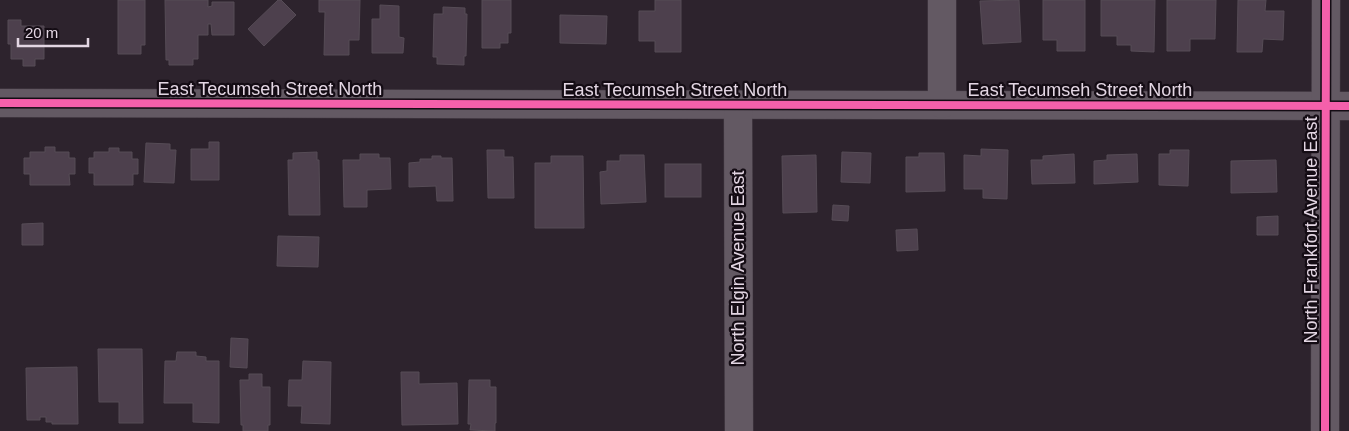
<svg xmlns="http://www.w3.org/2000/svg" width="1349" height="431" font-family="Arial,sans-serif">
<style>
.building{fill:#4d404d;stroke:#564c56}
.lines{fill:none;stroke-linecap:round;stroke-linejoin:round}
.minor-casing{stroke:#4a414a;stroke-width:29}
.minor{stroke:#635963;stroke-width:28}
.cycleway-casing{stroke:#140c14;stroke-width:11}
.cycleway{stroke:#f560ab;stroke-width:8}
.labels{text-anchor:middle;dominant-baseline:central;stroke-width:4.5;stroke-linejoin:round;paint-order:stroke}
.street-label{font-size:18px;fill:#e3d6e3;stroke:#140c14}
</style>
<rect width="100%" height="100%" fill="#2d232d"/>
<!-- building -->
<g class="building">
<path d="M 118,0 L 145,0 L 145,45 L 141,45 L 141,54 L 118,54 Z"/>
<path d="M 165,0 L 208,0 L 208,7 L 212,6 L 212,2 L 234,2 L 234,35 L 212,35 L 211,24 L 208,24 L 208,35 L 198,35 L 198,59 L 193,59 L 193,65 L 169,65 L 169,60 L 166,60 Z"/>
<path d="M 278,0 L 281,0 L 296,15 L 264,46 L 248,29 Z"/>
<path d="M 319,0 L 360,0 L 359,40 L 349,40 L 349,55 L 324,55 L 325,12 L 319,12 Z"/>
<path d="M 482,0 L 511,0 L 511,33 L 508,33 L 508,43 L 500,43 L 500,48 L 482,48 Z"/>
<path d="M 655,0 L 681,0 L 681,52 L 655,52 L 655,41 L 639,41 L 639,11 L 655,11 Z"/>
<path d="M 1019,0 L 1021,42 L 983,44 L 980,1 Z"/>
<path d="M 1043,0 L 1085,0 L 1085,51 L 1057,51 L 1057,40 L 1043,40 Z"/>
<path d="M 1101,0 L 1155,0 L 1154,52 L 1131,51 L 1131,45 L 1117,45 L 1117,36 L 1101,36 Z"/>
<path d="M 1167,0 L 1216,0 L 1215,39 L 1190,39 L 1190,51 L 1167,51 Z"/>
<path d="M 1238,0 L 1266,0 L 1265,11 L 1284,11 L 1283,40 L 1263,39 L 1262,52 L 1237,52 Z"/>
<path d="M 380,5 L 399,6 L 399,37 L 404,38 L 403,53 L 372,53 L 372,19 L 380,19 Z"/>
<path d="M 443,7 L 465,8 L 465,14 L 467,14 L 466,56 L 464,56 L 464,65 L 437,64 L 437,57 L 433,57 L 434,14 L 443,14 Z"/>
<path d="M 560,15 L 607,16 L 606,44 L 560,43 Z"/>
<path d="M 8,20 L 21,20 L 21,26 L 44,26 L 44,59 L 35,59 L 35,66 L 23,66 L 23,59 L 11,59 L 11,44 L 8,44 Z"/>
<path d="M 209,142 L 219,142 L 219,180 L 191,180 L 191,149 L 209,149 Z"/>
<path d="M 146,143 L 170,144 L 170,150 L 176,150 L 174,183 L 144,182 Z"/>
<path d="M 45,147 L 55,147 L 55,152 L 69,152 L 69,158 L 75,158 L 75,174 L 69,174 L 70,185 L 30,185 L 30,174 L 24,174 L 24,158 L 30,158 L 30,152 L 45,152 Z"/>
<path d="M 109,148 L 119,148 L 119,152 L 132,152 L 132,159 L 138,159 L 138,174 L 133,174 L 133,185 L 94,185 L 94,173 L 89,173 L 89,158 L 94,158 L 94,152 L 109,152 Z"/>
<path d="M 981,149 L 1008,150 L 1007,199 L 983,198 L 983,189 L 964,189 L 964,155 L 981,156 Z"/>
<path d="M 487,150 L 504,150 L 504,157 L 513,157 L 514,198 L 488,198 Z"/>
<path d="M 1170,150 L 1189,150 L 1188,186 L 1159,185 L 1159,154 L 1170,154 Z"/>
<path d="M 317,152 L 317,160 L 319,160 L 320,215 L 289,215 L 288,160 L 293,160 L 293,153 Z"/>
<path d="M 842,152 L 871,153 L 870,183 L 841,182 Z"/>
<path d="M 919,153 L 944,153 L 945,191 L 906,192 L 906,157 L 919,157 Z"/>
<path d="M 360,154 L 379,154 L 379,158 L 390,158 L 391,189 L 367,190 L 367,207 L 344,207 L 343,160 L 360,160 Z"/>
<path d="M 1074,154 L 1075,183 L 1032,184 L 1031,160 L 1043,160 L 1043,156 Z"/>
<path d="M 1137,154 L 1138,182 L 1094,184 L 1094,161 L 1107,160 L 1107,155 Z"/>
<path d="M 620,155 L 644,155 L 646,202 L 601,204 L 600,172 L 607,171 L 607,161 L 620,161 Z"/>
<path d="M 816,155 L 817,212 L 783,213 L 782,156 Z"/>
<path d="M 432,156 L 441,156 L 441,158 L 452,158 L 453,201 L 437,201 L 436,186 L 409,187 L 409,163 L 420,162 L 420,159 L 432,159 Z"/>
<path d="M 551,156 L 583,156 L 584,228 L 535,228 L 535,163 L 551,163 Z"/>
<path d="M 1276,160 L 1277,192 L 1231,193 L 1231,161 Z"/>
<rect x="665" y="164" width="36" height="33"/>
<path d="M 833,205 L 849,206 L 848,221 L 832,220 Z"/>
<path d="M 1278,216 L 1278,235 L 1257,235 L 1257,217 Z"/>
<path d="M 43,223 L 43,245 L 22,245 L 22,224 Z"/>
<path d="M 917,229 L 918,250 L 897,251 L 896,230 Z"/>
<path d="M 278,236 L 319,237 L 318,267 L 277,266 Z"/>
<path d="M 231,338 L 248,339 L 247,368 L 230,367 Z"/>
<path d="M 98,349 L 142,349 L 143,423 L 119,423 L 119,402 L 99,402 Z"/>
<path d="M 177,352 L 196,352 L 196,356 L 206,357 L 206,361 L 219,361 L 219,423 L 193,422 L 193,403 L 164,403 L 165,361 L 176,361 Z"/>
<path d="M 303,361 L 331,362 L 330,424 L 301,423 L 302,406 L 288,406 L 289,380 L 302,380 Z"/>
<path d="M 77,367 L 78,424 L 52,424 L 52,422 L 46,422 L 46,417 L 40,417 L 40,420 L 27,420 L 26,368 Z"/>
<path d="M 401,372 L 419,372 L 419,384 L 457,383 L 458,424 L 402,425 Z"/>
<path d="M 249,374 L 262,374 L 262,387 L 270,387 L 270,425 L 268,425 L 268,431 L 243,431 L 243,425 L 241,425 L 240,380 L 249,380 Z"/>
<path d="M 469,380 L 490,380 L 490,387 L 496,387 L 496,423 L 495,423 L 495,431 L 470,430 L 471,424 L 468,424 Z"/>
</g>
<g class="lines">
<!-- minor casing -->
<g class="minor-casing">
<g id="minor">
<path d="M 0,103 L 1349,106"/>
<path d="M 942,104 L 942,0"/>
<path d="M 738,105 L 739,431"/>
<path d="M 1325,431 L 1326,0"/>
</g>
</g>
<!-- minor -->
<use href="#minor" class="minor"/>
<!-- cycleway casing -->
<g class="cycleway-casing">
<g id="cycleway">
<path d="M 0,103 L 1349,106"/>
<path d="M 1325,431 L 1326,0"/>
</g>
</g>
<!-- cycleway -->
<use href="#cycleway" class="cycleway"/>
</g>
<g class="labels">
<!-- street labels -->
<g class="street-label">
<text x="270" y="89">East Tecumseh Street North</text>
<text x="675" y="90">East Tecumseh Street North</text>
<text x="1080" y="90">East Tecumseh Street North</text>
<text transform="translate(1311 230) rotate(-90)">North Frankfort Avenue East</text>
<text transform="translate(738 268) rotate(-90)">North Elgin Avenue East</text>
</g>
</g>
<!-- scale -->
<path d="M18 38v8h70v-8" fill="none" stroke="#e3d6e3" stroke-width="2.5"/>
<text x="25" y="38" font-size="15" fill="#e3d6e3" stroke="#140c14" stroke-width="4" paint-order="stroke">20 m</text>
</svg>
